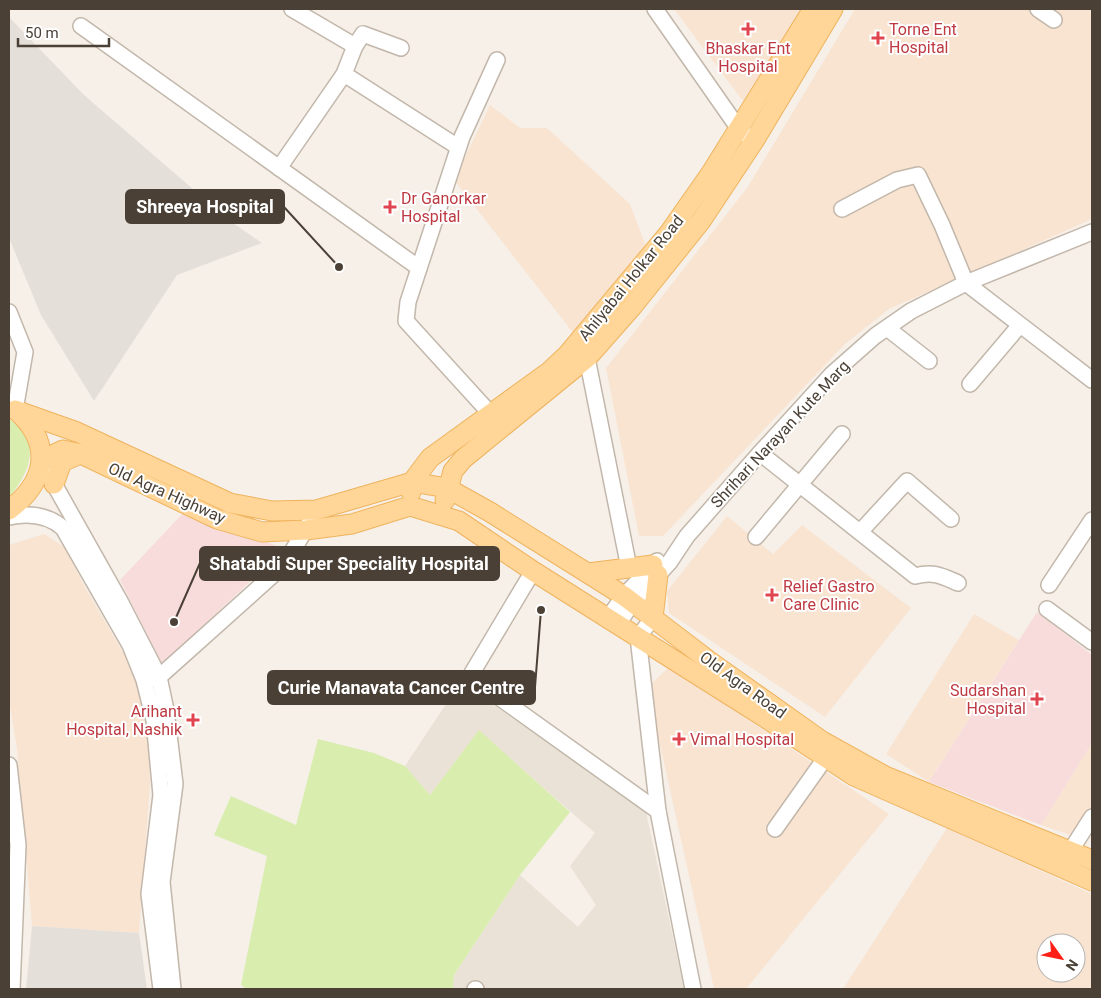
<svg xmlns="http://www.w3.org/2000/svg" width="1101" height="998" font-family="Roboto,sans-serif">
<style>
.residential{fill:#eae2d6}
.commercial{fill:#f9e4d2;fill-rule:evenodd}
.industrial{fill:#e5dfda}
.medical{fill:#f7dcdb}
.green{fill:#d8edae}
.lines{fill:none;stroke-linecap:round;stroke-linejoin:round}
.minor-casing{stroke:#c2b7aa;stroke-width:18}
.major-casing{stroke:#efb35d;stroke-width:21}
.minor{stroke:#fff;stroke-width:15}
.major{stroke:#ffd698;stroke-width:19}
.health-dot{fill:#e0444e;stroke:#fff;stroke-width:2}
.labels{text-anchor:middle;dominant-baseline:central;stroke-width:4;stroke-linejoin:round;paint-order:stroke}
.health-label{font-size:16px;fill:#be3a42;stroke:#fff;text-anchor:start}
.street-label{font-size:16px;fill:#4a4036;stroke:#fff}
.leader{fill:none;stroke:#4a4036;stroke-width:2}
.callout-dot{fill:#4a4036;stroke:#fff;stroke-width:2}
.callout{fill:#4a4036;stroke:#4a4036;stroke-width:2}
.callout-label{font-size:18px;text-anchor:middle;font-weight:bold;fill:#fff}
</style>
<rect width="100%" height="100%" fill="#f6f0e9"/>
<!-- residential -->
<path class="residential" d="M 460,683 L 645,807 L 684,989 L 453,989 L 454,975 L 520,875 L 578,927 L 596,905 L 570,866 L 595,833 L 479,731 L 430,795 L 405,766 Z"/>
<!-- commercial -->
<g class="commercial">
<path d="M 674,9 L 803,9 L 745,104 Z"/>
<path d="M 855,9 L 1092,9 L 1092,219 L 889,309 L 845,344 L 663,536 L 639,536 L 606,368 L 747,188 Z"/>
<path d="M 490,105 L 520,128 L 547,128 L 630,204 L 647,249 L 574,334 L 454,180 Z"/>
<path d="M 727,516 L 773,554 L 802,525 L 911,608 L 825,717 L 669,613 L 667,591 Z"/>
<path d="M 44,534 L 66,548 L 82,582 L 135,673 L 148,736 L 150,784 L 139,933 L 32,926 L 17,749 L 9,700 L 9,545 Z"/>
<path d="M 974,614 L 1019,640 L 929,782 L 886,754 Z"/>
<path d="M 669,667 L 889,814 L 746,989 L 714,989 L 651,704 L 652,683 Z"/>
<path d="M 1092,743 L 1092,805 L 1073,836 L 1041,825 Z"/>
<path d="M 947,828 L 1092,894 L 1092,989 L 843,989 ZM 1046,943 L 1076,943 L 1076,973 L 1046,973 Z"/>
</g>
<!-- industrial -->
<g class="industrial">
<path d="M 9,17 L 84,95 L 230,221 L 262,243 L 177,275 L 94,401 L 41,315 L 9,238 Z"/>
<path d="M 32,926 L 139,933 L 147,989 L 26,989 Z"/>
</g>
<!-- medical -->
<g class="medical">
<path d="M 185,511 L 285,549 L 162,664 L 120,580 Z"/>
<path d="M 1037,612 L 1092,655 L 1092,743 L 1041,825 L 929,782 Z"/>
</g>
<!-- green -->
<g class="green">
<path d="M 9,419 C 42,442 31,471 9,497 Z"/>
<path d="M 479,730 L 570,812 L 520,875 L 454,975 L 453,989 L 247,989 L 241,985 L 267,856 L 214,835 L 231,796 L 296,825 L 318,739 L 374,753 L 405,766 L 430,795 Z"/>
</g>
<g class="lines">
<!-- minor casing -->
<g class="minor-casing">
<g id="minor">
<path d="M 292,9 L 355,46 L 344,74 L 458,147"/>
<path d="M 655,9 L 739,129 L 746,135"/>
<path d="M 1038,9 L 1054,20"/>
<path d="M 81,26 L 419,268"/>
<path d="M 355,46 L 363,34 L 401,48"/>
<path d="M 497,60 L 462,137 L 408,302 L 406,321 L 498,422"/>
<path d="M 279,168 L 344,74"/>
<path d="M 842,209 L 897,180 L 918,175 L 942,225 L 966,283 L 1092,380"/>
<path d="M 9,312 L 25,352 L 15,410"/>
<path d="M 887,328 L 929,361"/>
<path d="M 587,358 L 629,568"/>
<path d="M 970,384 L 1020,325"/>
<path d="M 760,453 L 915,576 C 934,571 942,576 958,583"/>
<path d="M 49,475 L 121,603 L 159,677 L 166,710 L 175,784 L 162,882 L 173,989"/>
<path d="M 9,517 C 28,513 48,515 63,528 L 130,645 L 144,680 L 154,720 L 161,795 L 149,894 L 161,989"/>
<path d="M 860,532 L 907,481 L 951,519"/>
<path d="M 756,537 L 842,434"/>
<path d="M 533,571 L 472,673 L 472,678 L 658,811"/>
<path d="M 1049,585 L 1092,520"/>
<path d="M 1047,609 L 1092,642"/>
<path d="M 608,618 L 624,596 L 657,561"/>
<path d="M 653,618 L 638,637 L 658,811 L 693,989"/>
<path d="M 618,624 L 633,602 L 669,563 L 687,536 L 760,453 L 832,374 L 875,336 L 911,311 L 966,283 L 1092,232"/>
<path d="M 150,679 L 159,677 L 284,565 L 310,522"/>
<path d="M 9,765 L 18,845 L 12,989"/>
<path d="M 775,829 L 826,757"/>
<path d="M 1071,850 L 1092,817"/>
<path d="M 475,989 L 476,989"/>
</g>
</g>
<!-- major casing -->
<g class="major-casing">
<g id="major">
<path d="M 15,410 L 77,432 L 230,503 L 272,511 L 316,510 L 412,482 L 447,488 L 490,512 L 624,596 L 712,663 L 822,741 L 885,776 L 1092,860"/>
<path d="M 42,460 L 63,450 L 81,454 L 217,519 L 262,532 L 306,530 L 352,524 L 410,506 L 459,521 L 533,571 L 761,715 L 854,776 L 1092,881"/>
<path d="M 54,484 L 62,462 L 80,454"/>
<path d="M 411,492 L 412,482 L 430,458 L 550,371 L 567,355 L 669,233 L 711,173 L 813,9"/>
<path d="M 445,500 L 453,471 L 463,459 L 587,358 L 632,307 L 701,221 L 754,141 L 833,9"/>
<path d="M 9,510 C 47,481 53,444 17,411"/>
<path d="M 588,573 L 653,565"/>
<path d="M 653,618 L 658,575"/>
</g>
</g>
<!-- minor -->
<use href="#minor" class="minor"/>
<!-- major -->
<use href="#major" class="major"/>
</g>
<!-- markers -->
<g class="health-dot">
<path d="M745.5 21.5h5v5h5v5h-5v5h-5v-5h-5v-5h5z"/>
<path d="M875.5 30.5h5v5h5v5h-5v5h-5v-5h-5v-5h5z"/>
<path d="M387.5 199.5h5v5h5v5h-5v5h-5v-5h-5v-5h5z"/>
<path d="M769.5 587.5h5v5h5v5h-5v5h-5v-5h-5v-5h5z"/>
<path d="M1034.5 691.5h5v5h5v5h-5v5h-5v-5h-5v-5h5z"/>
<path d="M190.5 712.5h5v5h5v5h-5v5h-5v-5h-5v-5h5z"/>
<path d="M676.5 731.5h5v5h5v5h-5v5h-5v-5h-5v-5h5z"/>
</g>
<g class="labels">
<!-- health labels -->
<g class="health-label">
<text x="889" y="29">Torne Ent<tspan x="889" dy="18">Hospital</tspan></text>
<text x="748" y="48" text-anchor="middle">Bhaskar Ent<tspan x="748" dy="18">Hospital</tspan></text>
<text x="401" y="198">Dr Ganorkar<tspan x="401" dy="18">Hospital</tspan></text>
<text x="783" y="586">Relief Gastro<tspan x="783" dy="18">Care Clinic</tspan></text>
<text x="1026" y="690" text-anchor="end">Sudarshan<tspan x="1026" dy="18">Hospital</tspan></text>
<text x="182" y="711" text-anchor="end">Arihant<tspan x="182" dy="18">Hospital, Nashik</tspan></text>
<text x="690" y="739">Vimal Hospital</text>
</g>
<!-- street labels -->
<g class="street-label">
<text transform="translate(631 278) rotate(-51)">Ahilyabai Holkar Road</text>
<text transform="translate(780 434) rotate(-47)">Shrihari Narayan Kute Marg</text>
<text transform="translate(167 493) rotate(24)">Old Agra Highway</text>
<text transform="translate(743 685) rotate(36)">Old Agra Road</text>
</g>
</g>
<!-- callouts -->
<path class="leader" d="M339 267L284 207M174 622L200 563M541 610L535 687"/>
<g class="callout-dot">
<circle cx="339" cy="267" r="5"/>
<circle cx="174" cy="622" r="5"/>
<circle cx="541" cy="610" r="5"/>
</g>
<g class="callout">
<rect x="126" y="190" width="158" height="33" rx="5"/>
<rect x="200" y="547" width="299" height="33" rx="5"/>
<rect x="268" y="671" width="267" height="33" rx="5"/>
</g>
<g class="callout-label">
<text x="205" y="213">Shreeya Hospital</text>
<text x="349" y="570">Shatabdi Super Speciality Hospital</text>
<text x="401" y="694">Curie Manavata Cancer Centre</text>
</g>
<!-- border -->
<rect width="1101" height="998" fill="none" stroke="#4a4036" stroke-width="20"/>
<!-- north arrow -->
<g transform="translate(1061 958) rotate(123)"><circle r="24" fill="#ffffff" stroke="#b7b3af"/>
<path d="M0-4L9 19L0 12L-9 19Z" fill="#ff1f16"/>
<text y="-8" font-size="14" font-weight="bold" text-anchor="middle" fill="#4a4036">N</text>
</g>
<!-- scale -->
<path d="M18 38v8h91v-8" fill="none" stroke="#4a4036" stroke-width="2.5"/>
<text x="25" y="38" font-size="15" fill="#4a4036" stroke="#ffffff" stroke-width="4" paint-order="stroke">50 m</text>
</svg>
